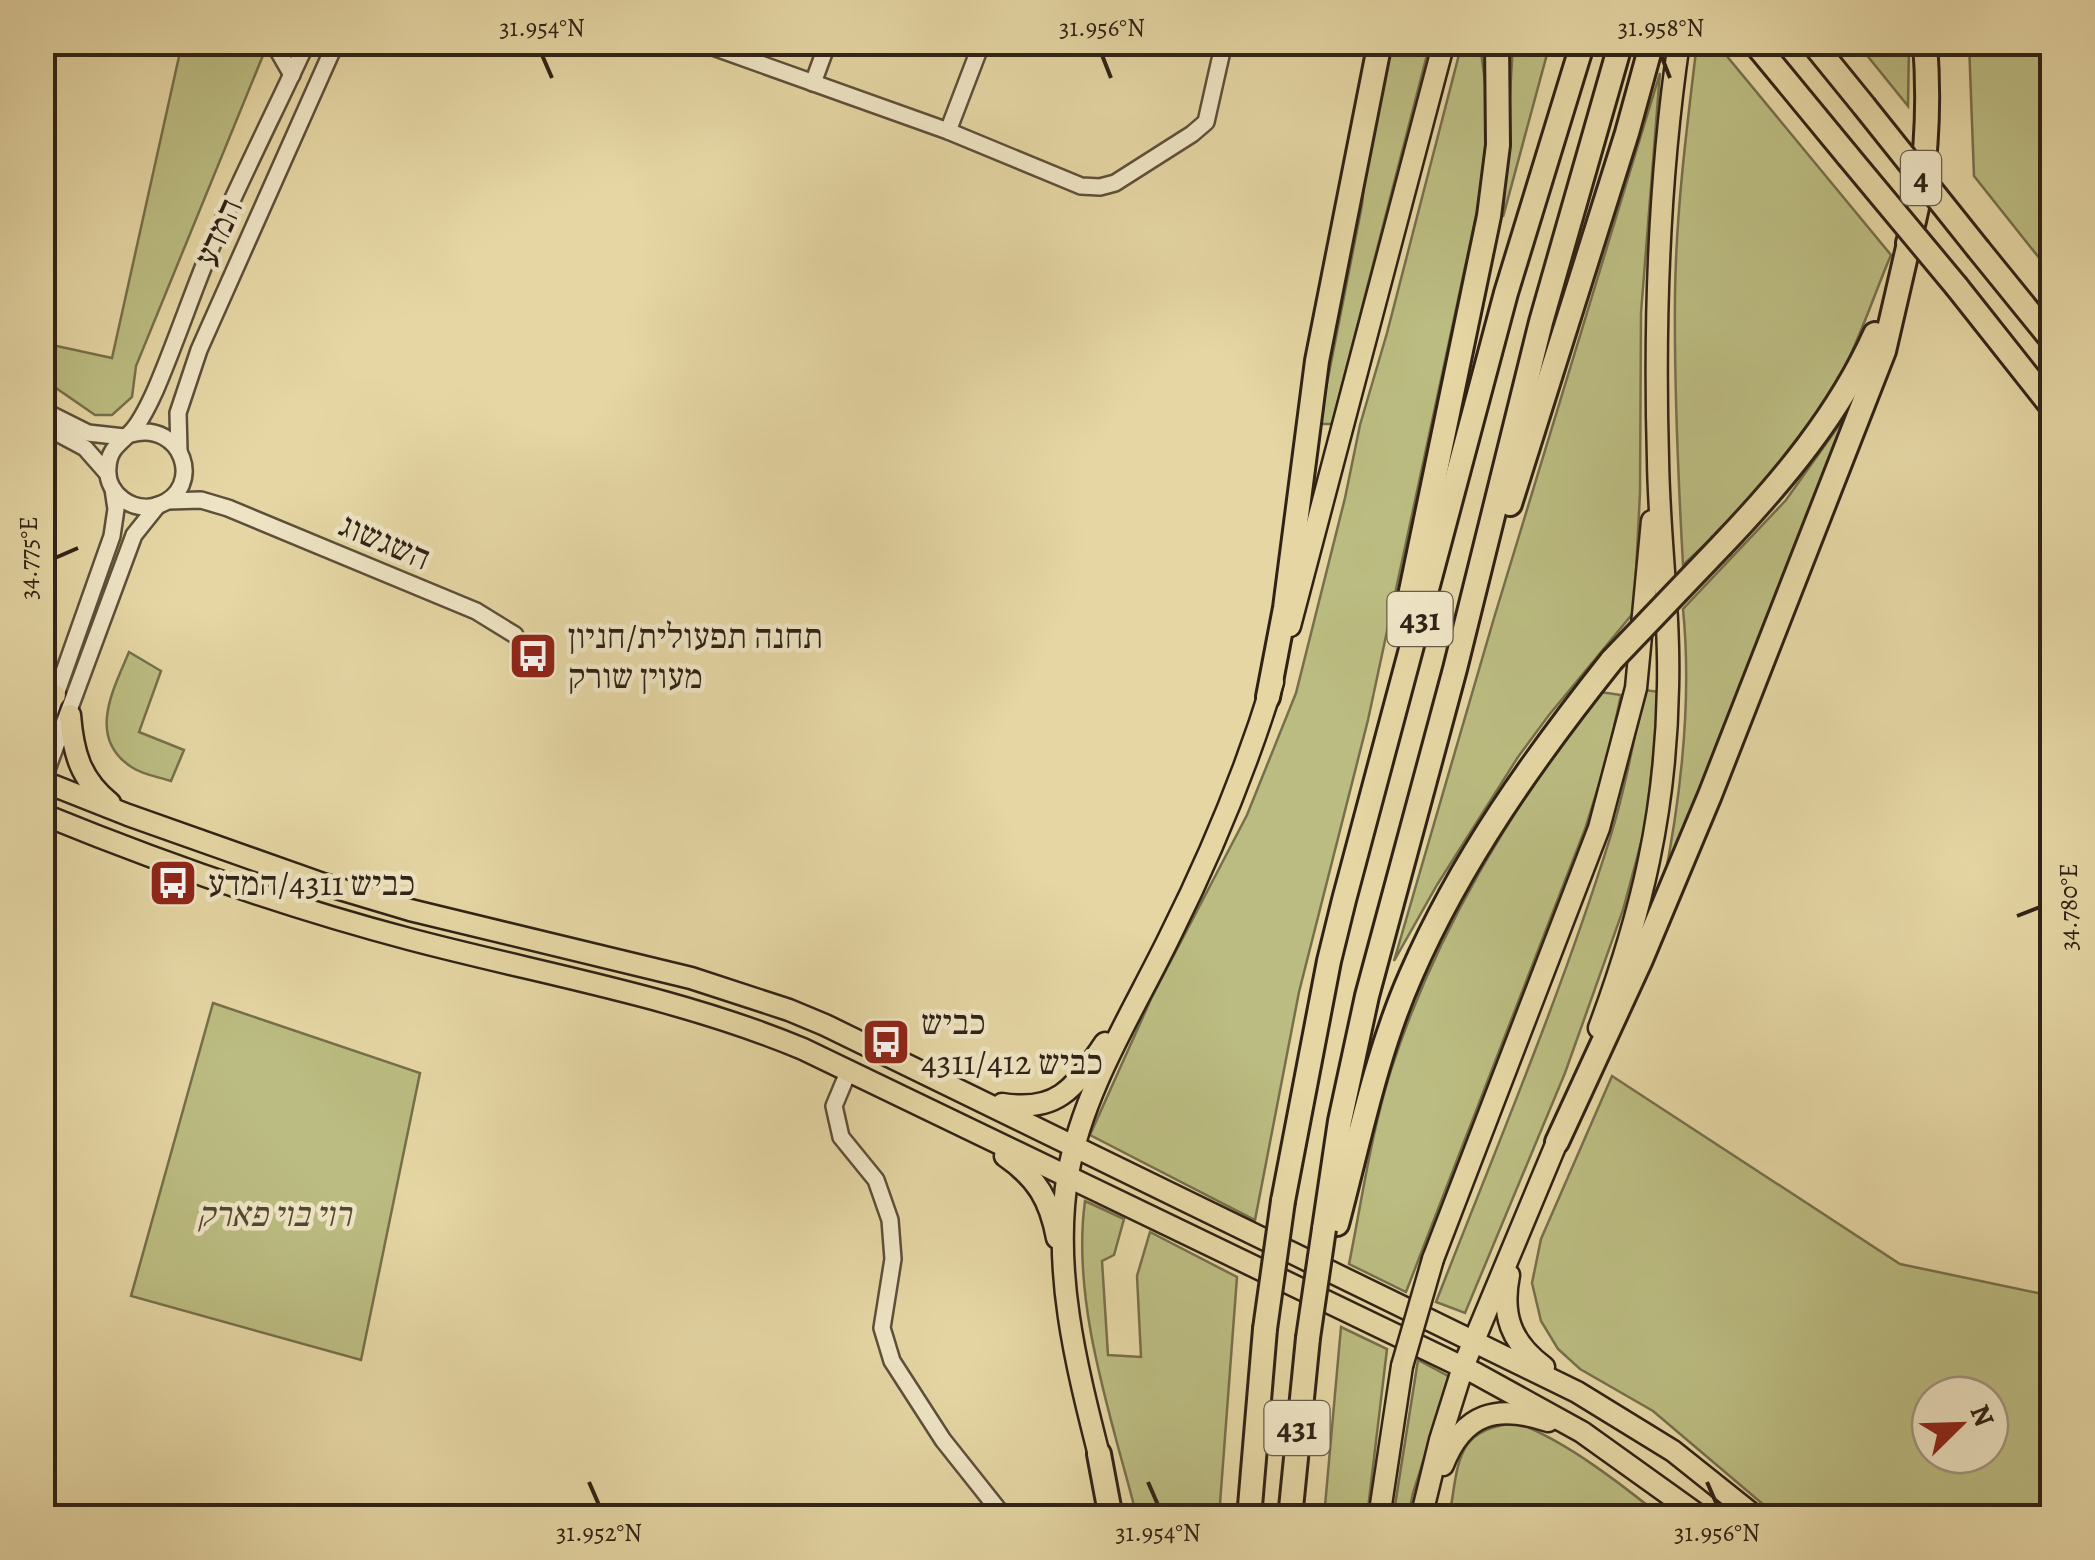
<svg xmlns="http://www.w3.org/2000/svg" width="2095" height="1560" font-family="Alegreya,'Frank Ruhl Libre',serif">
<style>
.green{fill:#bbbc81;stroke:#766f4b;stroke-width:2.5;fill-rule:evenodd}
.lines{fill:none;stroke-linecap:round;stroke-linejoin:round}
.minor-casing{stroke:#5d4f39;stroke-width:20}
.major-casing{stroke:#302215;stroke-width:25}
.highway-casing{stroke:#302215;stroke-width:28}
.minor{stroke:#eee4c4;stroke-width:15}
.major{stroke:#e5d6a4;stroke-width:20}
.highway{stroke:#e5d6a4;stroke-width:22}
.major-bridge-casing{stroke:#302215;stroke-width:25;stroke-linecap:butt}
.highway-bridge-casing{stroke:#302215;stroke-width:28;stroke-linecap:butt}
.major-bridge{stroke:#e5d6a4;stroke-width:20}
.highway-bridge{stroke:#e5d6a4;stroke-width:22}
.ticks{fill:none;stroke:#302215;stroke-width:4}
.labels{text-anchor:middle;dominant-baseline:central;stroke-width:9;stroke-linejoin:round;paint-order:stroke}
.shield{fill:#eee4c4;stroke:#695c4a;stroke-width:2.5}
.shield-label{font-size:32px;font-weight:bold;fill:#302215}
.street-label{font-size:35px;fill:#302215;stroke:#eee4c4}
.poi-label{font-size:35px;fill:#302215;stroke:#eee4c4;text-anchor:start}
.park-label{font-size:35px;font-style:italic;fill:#534830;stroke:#eee4c4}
.neatline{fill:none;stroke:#302215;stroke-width:4}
.ticks-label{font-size:25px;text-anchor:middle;fill:#302215}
</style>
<rect width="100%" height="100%" fill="#e5d6a4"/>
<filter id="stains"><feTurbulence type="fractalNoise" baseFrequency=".002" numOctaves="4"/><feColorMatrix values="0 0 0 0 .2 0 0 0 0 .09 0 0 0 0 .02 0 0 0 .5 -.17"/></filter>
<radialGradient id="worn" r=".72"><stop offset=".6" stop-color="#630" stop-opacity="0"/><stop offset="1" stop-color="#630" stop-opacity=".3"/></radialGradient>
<!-- green -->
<g class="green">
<path d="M 182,43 L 256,43 L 266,48 L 136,366 L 132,397 L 112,415 L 95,415 L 43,379 L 43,343 L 112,358 Z"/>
<path d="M 1389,43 L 1430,43 L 1332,424 L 1319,424 L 1362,205 L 1369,134 Z"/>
<path d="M 1462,43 L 1480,43 L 1490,122 L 1479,202 L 1368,720 L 1299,992 L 1255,1220 L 1090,1135 L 1151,999 L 1247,815 L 1296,693 L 1345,498 L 1360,425 L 1387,333 Z"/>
<path d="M 1513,43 L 1550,43 L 1503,217 Z"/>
<path d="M 1697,43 L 1716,43 L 1891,255 C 1873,297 1859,342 1837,383 C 1798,453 1742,511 1683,565 C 1678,475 1674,385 1675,295 C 1676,211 1687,126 1697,43 Z"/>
<path d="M 1857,43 L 1909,43 L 1908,106 Z"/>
<path d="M 1969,43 L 2052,43 L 2052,274 L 1974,176 Z"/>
<path d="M 1660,73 L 1641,313 L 1640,493 L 1634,612 L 1549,715 L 1518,757 L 1437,885 L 1394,961 L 1494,618 Z"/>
<path d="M 1845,417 L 1663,886 C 1681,797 1692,700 1683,609 L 1786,500 Z"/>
<path d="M 129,652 L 161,671 L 139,732 L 184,750 L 171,781 C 159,777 144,775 133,768 C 86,739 113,690 129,652 Z"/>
<path d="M 1644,690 L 1660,692 L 1646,824 L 1623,910 L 1565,1073 L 1465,1313 L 1436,1302 C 1496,1148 1561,995 1610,838 C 1625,790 1634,740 1644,690 Z"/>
<path d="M 1600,692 L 1621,695 L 1607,759 L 1585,829 L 1406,1292 L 1349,1264 C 1362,1200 1371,1133 1391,1070 C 1436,931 1512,808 1600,692 Z"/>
<path d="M 213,1003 L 420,1073 L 361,1360 L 131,1296 Z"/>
<path d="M 1612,1076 L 1900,1264 L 2052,1296 L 2052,1517 L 1778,1517 L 1653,1411 L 1580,1369 L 1558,1349 L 1541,1321 L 1532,1283 L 1541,1239 ZM 1930,1395 L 1990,1395 L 1990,1455 L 1930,1455 Z"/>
<path d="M 1085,1201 L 1124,1219 L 1114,1255 L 1102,1261 L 1108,1355 L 1141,1357 L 1137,1276 L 1150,1232 L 1237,1277 L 1219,1517 L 1137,1517 C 1112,1419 1071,1303 1085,1201 Z"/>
<path d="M 1341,1327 L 1387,1349 L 1367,1517 L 1324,1517 Z"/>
<path d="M 1418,1360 L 1450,1377 L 1413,1493 L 1408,1517 L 1393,1518 Z"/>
<path d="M 1517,1423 C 1566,1441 1621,1484 1662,1517 L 1449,1518 C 1459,1465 1453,1428 1517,1423 Z"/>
</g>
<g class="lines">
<!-- minor casing -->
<g class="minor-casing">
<g id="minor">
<path d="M 273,42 L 292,75"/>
<path d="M 699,42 L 948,131 L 1081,186 L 1100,187 L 1115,183 L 1192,134 L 1206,122 L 1224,42"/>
<path d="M 813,83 L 828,42"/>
<path d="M 948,131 L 982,42"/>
<path d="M 42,410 L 88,433 L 124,437"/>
<path d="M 42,425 L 85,448 L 107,473"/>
<path d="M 131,434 C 183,420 205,488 159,505 C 134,514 105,494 108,467 C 109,448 121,443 132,431 C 142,420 149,404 155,391 C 177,340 194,287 216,236 C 245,170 277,107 307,42"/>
<path d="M 179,451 L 178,413 L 199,350 L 336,42"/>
<path d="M 168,501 L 201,500 L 228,508 L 476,611 L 515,635"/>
<path d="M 42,734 L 112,536 L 116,509 L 113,489"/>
<path d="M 42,783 L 134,535 L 158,505"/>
<path d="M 849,1070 L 834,1106 L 841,1137 L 876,1180 L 890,1220 L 893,1259 L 882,1328 L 892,1361 L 943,1440 L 1005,1518"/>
</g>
</g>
<!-- major casing -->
<g class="major-casing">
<g id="major">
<path d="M 1290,626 L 1444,42"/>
<path d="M 42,709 L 55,695"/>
<path d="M 70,715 C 73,752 80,779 110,803"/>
<path d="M 42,781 L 128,815 L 323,884 L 410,910 L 691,978 L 789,1010 L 825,1025 L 1577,1392 L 1673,1451 L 1757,1518"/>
<path d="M 42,814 C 162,863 284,906 409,939 C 541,974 676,996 803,1049 L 1475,1373 L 1582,1432 L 1702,1518"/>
<path d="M 1599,1028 C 1642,913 1666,811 1668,687 C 1670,611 1659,536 1658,460 C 1654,323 1659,178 1679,42"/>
<path d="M 1002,1104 C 1060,1113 1075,1086 1105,1043"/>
<path d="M 1005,1156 C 1037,1178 1050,1200 1057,1238"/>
<path d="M 1433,1259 L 1599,828 L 1636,688 L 1652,521"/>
<path d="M 1509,1275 C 1501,1315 1511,1343 1544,1367"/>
<path d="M 1443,1465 C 1463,1413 1497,1404 1548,1421"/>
<path d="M 1102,1467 C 1078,1372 1051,1272 1068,1174 C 1083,1090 1133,1012 1170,936 C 1211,854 1246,770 1273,682"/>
<path d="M 1379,1518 L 1402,1366"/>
<path d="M 1421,1518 L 1440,1440 L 1463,1367 L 1562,1130"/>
</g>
</g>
<!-- highway casing -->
<g class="highway-casing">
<g id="highway">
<path d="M 1754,42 L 1848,156"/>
<path d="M 1812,42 L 1864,106"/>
<path d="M 1908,243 C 1927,181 1930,107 1925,42"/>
<path d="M 1979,250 L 2052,340"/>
<path d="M 1957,287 L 2052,407"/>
<path d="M 1510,504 L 1627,133 L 1652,42"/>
<path d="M 1722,545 C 1783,481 1839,414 1875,334"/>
<path d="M 1406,615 L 1489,216 L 1498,145 L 1497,42"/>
<path d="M 1268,697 L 1285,608 L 1317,361 L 1380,42"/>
<path d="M 1557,1142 L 1640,962 L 1710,795 L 1884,351 L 1912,230"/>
<path d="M 1283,1201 L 1329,961 L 1344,900 L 1506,293 L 1583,42"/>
<path d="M 1337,1224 C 1359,1141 1376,1054 1411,975 C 1461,860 1534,758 1612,660"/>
<path d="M 1324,1229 L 1340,1121 L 1367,996 L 1455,669 L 1541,322 L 1621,42"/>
<path d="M 1099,1454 L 1111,1518"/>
<path d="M 1249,1518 L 1265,1329"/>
<path d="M 1290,1518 L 1308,1338"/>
</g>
</g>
<!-- minor -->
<use href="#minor" class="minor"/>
<!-- major -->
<use href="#major" class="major"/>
<!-- highway -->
<use href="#highway" class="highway"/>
<!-- major-bridge casing -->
<g class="major-bridge-casing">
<path id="major-bridge" d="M 1402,1366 L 1433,1259"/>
</g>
<!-- highway-bridge casing -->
<g class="highway-bridge-casing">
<g id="highway-bridge">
<path d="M 1864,106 L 1979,250"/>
<path d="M 1848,156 L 1957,287"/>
<path d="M 1612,660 L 1722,545"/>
<path d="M 1265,1329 L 1283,1201"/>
<path d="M 1308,1338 L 1324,1229"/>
</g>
</g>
<!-- major-bridge -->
<use href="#major-bridge" class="major-bridge"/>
<!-- highway-bridge -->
<use href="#highway-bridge" class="highway-bridge"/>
</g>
<!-- ticks -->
<path class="ticks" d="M 542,55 L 552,78M 1102,55 L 1111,78M 1661,55 L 1670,78M 55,558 L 78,548M 2017,916 L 2040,907M 589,1482 L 599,1505M 1148,1482 L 1158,1505M 1707,1482 L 1717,1505"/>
<!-- icons -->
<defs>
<g id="bus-square" transform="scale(2.5)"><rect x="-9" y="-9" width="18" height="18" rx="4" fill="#8f2418" stroke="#eee4c4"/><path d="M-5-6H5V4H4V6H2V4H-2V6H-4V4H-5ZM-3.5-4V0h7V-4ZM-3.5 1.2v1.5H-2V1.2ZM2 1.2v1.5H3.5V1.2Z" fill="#fff"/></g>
</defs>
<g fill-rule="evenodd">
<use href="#bus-square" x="533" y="656"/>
<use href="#bus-square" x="173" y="883"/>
<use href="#bus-square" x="886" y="1042"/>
</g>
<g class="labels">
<!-- shield labels -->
<g class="shield">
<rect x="1901" y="151" width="40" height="54" rx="8"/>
<rect x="1387.5" y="592" width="65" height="54" rx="8"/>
<rect x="1264.5" y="1401" width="65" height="54" rx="8"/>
</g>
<g class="shield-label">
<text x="1921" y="178">4</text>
<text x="1420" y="619">431</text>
<text x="1297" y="1428">431</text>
</g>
<!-- street labels -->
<g class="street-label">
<text transform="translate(218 232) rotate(-66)">המדע</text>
<text transform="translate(385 541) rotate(23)">השגשוג</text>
</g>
<!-- poi labels -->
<g class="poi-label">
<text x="568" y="636">תחנה תפעולית/חניון<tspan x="568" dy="40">מעוין שורק</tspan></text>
<text x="208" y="883">כביש 4311/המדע</text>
<text x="921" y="1022">כביש<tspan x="921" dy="40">4311/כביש 412</tspan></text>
</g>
<!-- park labels -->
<g class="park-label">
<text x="274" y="1214">רוי בוי פארק</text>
</g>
</g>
<!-- margin -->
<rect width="2095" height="1560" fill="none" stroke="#e5d6a4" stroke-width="110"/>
<!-- north arrow -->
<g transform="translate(1960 1425) rotate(67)"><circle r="48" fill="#eee4c4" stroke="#a2967e" stroke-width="2.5"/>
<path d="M0-8L18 38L0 25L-18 38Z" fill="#8f2418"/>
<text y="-15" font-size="28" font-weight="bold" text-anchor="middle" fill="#302215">N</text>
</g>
<rect x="55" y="55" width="1985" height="1450" class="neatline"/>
<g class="ticks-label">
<text x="542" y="36">31.954°N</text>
<text x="1102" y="36">31.956°N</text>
<text x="1661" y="36">31.958°N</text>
<text transform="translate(28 558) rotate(-90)" y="9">34.775°E</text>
<text transform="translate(2068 907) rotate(-90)" y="9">34.780°E</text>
<text x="599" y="1541">31.952°N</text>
<text x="1158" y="1541">31.954°N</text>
<text x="1717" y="1541">31.956°N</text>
</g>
<rect width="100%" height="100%" filter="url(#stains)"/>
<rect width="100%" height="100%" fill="url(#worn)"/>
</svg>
